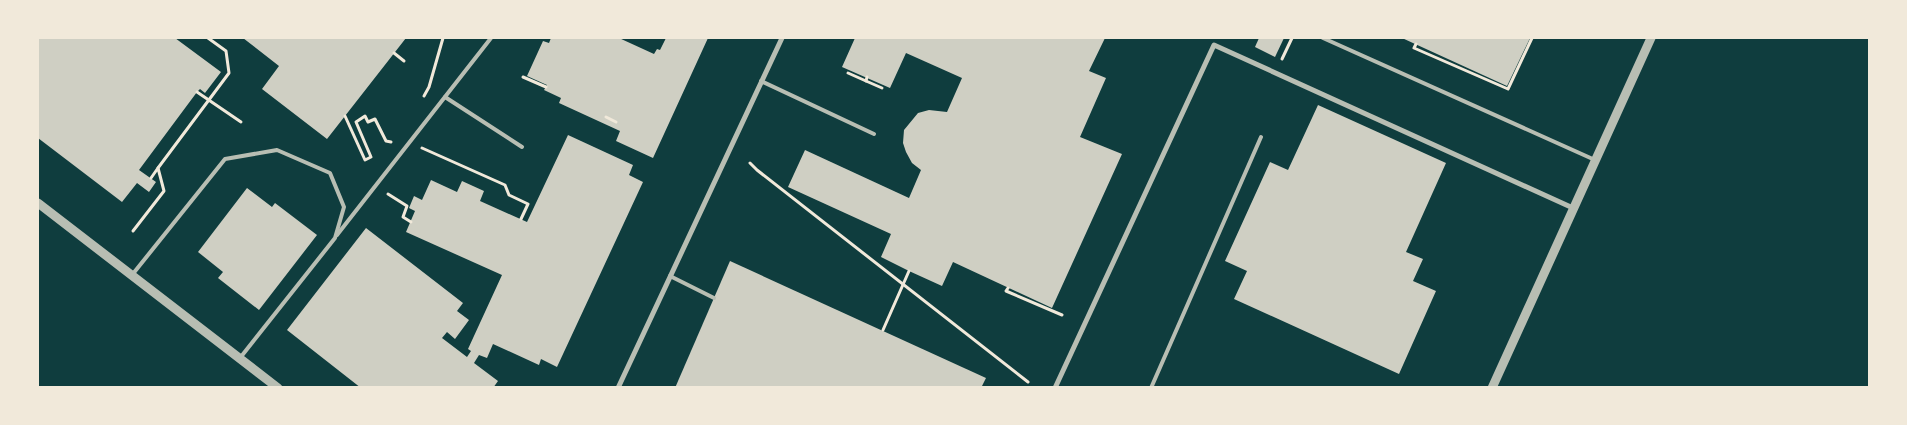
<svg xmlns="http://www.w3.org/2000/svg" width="1907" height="425" font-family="'Roboto Condensed',sans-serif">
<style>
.building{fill:#cfcfc3}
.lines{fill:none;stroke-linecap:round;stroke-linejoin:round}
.path{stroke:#f1e9da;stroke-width:3}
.service{stroke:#b8beb3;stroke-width:4}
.minor{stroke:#b8beb3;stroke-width:5}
.tertiary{stroke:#b8beb3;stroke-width:9}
</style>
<rect width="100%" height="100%" fill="#0f3d3e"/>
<!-- building -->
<g class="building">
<path d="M 38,38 L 175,38 L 221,72 L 205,93 L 200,89 L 197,92 L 139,170 L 156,182 L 149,192 L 137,183 L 122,202 L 38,138 Z"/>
<path d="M 243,38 L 406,38 L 327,139 L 262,89 L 279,66 Z"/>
<path d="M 551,38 L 619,38 L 654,54 L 657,49 L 660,50 L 666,38 L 708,38 L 653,158 L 616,141 L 620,131 L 559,103 L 561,98 L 544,90 L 547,85 L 527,76 L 543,41 L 549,43 Z"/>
<path d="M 855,38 L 1105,38 L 1089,71 L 1106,78 L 1080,137 L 1122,154 L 1052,308 L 953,262 L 942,286 L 909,271 L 881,257 L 891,234 L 788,187 L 805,150 L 909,198 L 921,170 L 912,163 L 906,152 L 903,143 L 904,130 L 918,113 L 929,110 L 947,112 L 962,78 L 906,53 L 890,88 L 842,67 Z"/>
<path d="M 1259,38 L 1284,38 L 1275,57 L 1255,47 Z"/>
<path d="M 1402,38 L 1530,38 L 1507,86 Z"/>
<path d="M 1318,105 L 1446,163 L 1406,252 L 1423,259 L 1413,281 L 1436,291 L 1399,374 L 1234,299 L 1247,271 L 1225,261 L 1270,162 L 1288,170 Z"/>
<path d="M 568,135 L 633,165 L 629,175 L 643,182 L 557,367 L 541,359 L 539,365 L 493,344 L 487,358 L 479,355 L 474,363 L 498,381 L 493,388 L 361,388 L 287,330 L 366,228 L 463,303 L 457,311 L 469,320 L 455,339 L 447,332 L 442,338 L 467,357 L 471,351 L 468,349 L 502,275 L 406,232 L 415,211 L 409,208 L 414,196 L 422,200 L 431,180 L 457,192 L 462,181 L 484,191 L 480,201 L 527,222 Z"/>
<path d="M 247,188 L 272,207 L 275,203 L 317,235 L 259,310 L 218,278 L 223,272 L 198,252 Z"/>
<path d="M 730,261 L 986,378 L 981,388 L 675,388 Z"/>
</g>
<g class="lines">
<!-- path -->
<g class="path">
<path d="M 1416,44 L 1414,48 L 1508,89 L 1532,38"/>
<path d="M 394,53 L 404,61"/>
<path d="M 1282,59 L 1292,38"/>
<path d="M 848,73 L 866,81"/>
<path d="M 523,77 L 546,87"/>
<path d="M 867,77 L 866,81 L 882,88"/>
<path d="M 197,92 L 241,122"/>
<path d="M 424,96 L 429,87 L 443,38"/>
<path d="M 345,116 L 365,160 L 371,157 L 356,122 L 365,116 L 368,122 L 375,119 L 386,141 L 391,142"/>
<path d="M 606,117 L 616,122"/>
<path d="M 422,148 L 505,185 L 509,195 L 528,204 L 521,219"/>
<path d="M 750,163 L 757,170 L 1028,382"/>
<path d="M 158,168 L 229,73 L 226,51 L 208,38"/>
<path d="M 388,194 L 407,206 L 403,217 L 411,222"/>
<path d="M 133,231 L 164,191 L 158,168 L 151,178"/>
<path d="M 1008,288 L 1006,291 L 1062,315"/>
<path d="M 883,330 L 909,271"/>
</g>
<!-- service -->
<g class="service">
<path d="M 1323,38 L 1595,160"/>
<path d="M 761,81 L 874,134"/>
<path d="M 445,97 L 522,147"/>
<path d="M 337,235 L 491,38"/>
<path d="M 132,275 L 225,159 L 277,150 L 330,173 L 344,207 L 335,238 L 240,358"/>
<path d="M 670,276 L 714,298"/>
<path d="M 1151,388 L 1261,137"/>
</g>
<!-- minor -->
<g class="minor">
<path d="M 618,388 L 782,38"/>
<path d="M 1055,388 L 1214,45 L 1573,208"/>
</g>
<!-- tertiary -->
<g class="tertiary">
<path d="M 38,203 L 278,388"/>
<path d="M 1492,388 L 1651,38"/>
</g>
</g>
<!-- border -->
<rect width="1907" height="425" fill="none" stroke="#f1e9da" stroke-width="78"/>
</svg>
